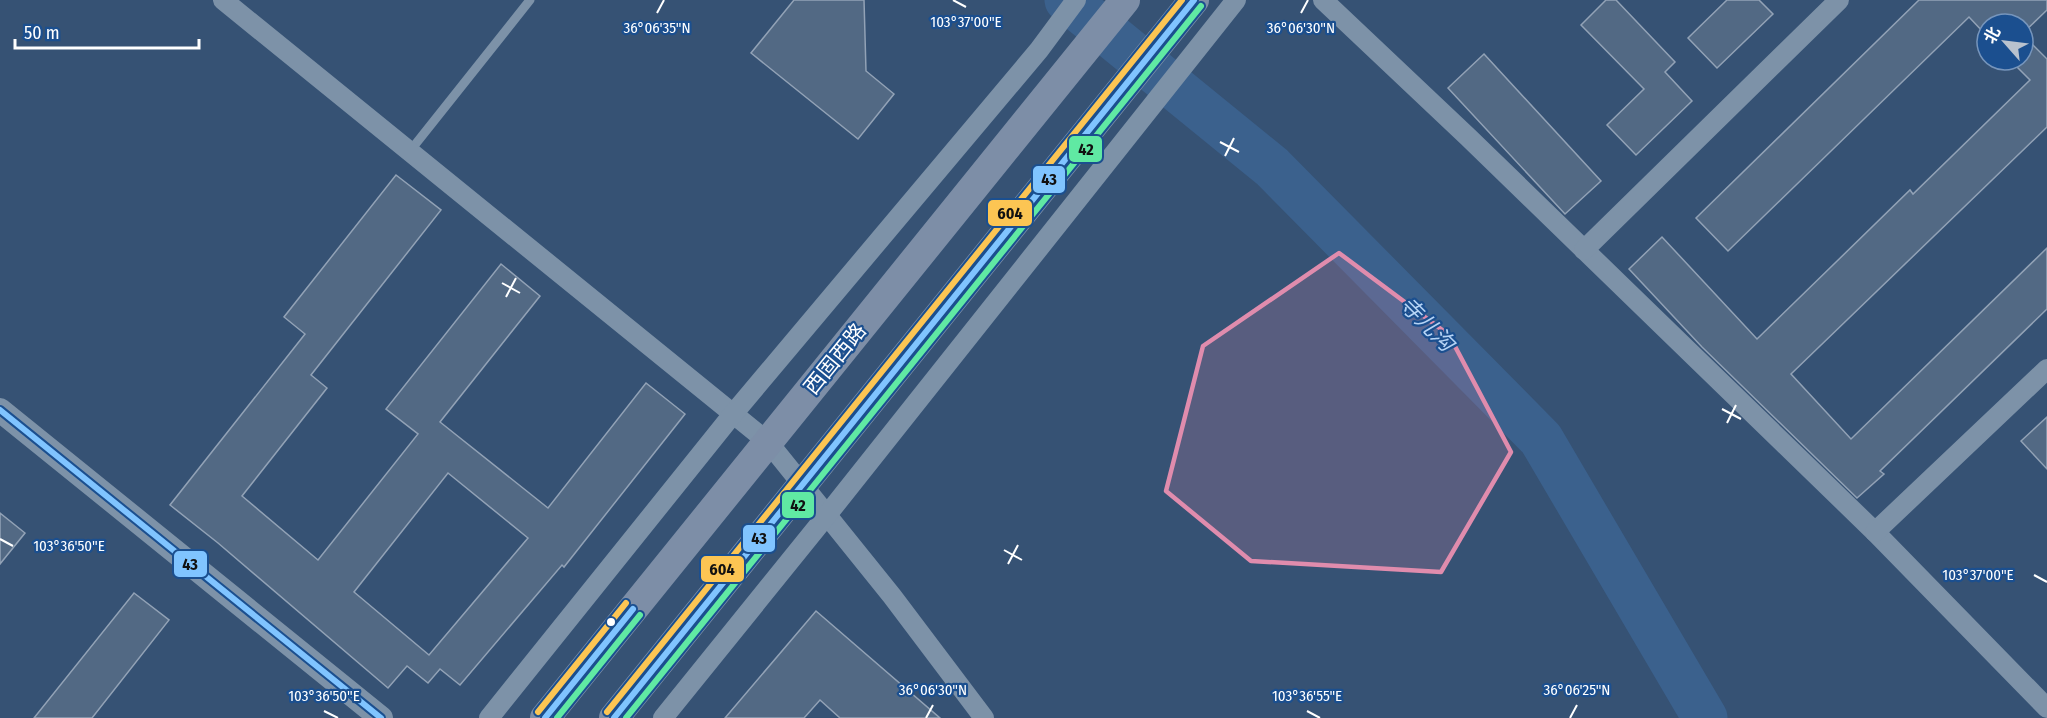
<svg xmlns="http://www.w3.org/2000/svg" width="2047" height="718" font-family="'Fira Sans Condensed','Noto Sans SC',sans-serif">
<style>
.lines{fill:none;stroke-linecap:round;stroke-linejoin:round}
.river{stroke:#3b618d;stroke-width:45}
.building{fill:#526984;stroke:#92a2b6;stroke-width:1.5;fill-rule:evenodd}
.service{stroke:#7d92a8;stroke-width:9}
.minor{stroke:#7d92a8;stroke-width:20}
.tertiary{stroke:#7d92a8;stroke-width:24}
.primary{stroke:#7d8ea7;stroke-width:30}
.bus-1-casing{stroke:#1b4f8f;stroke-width:10}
.bus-2-casing{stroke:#1b4f8f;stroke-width:10}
.bus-3-casing{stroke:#1b4f8f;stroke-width:10}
.bus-1{stroke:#80c4ff;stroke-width:6}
.bus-2{stroke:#60e9a3;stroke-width:6}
.bus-3{stroke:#fcc553;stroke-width:6}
.marked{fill:#e08cad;fill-opacity:0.2;stroke:#e08cad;stroke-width:4.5;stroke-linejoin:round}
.ticks{fill:none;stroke:#fff;stroke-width:2}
.bus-dot{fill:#fff;stroke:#1b4f8f;stroke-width:2}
.labels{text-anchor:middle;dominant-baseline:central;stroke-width:4.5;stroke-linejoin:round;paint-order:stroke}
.street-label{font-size:21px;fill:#fff;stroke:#1b4f8f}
.water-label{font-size:22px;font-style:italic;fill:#b5d3f5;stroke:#1b4f8f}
.ticks-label{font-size:15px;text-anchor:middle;fill:#fff;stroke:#1b4f8f;stroke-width:4.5;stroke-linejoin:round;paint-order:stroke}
.line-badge{stroke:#1b4f8f;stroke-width:2}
.pale-badge-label{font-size:16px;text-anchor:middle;font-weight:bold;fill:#111}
</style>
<rect width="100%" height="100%" fill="#365274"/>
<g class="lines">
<!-- river -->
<path class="river" d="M 1067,0 L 1272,167 L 1541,439 L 1705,718"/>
</g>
<!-- building -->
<g class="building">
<path d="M 794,0 L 864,0 L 866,71 L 894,94 L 858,139 L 751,53 Z"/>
<path d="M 1606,0 L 1616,0 L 1675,62 L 1665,72 L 1692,101 L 1636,155 L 1607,125 L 1644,89 L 1581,25 Z"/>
<path d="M 1727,0 L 1759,0 L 1773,14 L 1717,68 L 1688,38 Z"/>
<path d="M 1919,0 L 2047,0 L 2047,10 L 2023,33 L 2023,24 L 1987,24 L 1987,36 L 1969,17 L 1728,251 L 1696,218 Z"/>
<path d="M 2023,35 L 2047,59 L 2047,127 L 1791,374 L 1851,439 L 2047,248 L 2047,309 L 1880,471 L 1884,474 L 1857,498 L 1702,347 L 1629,269 L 1662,237 L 1757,339 L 1910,190 L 1913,194 L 2030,80 L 2010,60 L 2023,60 Z"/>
<path d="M 1484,54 L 1601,181 L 1565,214 L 1448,88 Z"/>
<path d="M 396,175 L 441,210 L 311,375 L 327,388 L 242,496 L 318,560 L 418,434 L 386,409 L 501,264 L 540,296 L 440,422 L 548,508 L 646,383 L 685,414 L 564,567 L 562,565 L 460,685 L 440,669 L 428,683 L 407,666 L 388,688 L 218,543 L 170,505 L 305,334 L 284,317 ZM 448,473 L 528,538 L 429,655 L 354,592 Z"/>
<path d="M 2047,417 L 2047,469 L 2021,441 Z"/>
<path d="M 0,513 L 25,533 L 0,564 Z"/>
<path d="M 134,593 L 169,620 L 92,718 L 34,718 Z"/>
<path d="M 816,611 L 940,718 L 840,718 L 820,700 L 804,718 L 725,718 Z"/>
</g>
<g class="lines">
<!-- service -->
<path class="service" d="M 410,151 L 530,0"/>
<!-- minor -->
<g class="minor">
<path d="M 223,0 L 768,442 L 892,596 L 984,718"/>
<path d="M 1323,0 L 1468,137 L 1875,532 L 2047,708"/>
<path d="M 1584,250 L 1839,0"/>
<path d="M 1875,532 L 2047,369"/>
<path d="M 489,718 L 733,414 L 1039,50 L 1076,0"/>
<path d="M 663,718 L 827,515 L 1236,0"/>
</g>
<!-- tertiary -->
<path class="tertiary" d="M 0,410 L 381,718"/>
<!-- primary -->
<g class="primary">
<path d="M 545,718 L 1125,0"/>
<path d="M 614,718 L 1194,0"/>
</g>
<!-- bus-1 casing -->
<g class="bus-1-casing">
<g id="bus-1">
<path d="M 0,410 L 381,718"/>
<path d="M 545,718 L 633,609"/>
<path d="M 614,718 L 1194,0"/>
</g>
</g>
<!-- bus-2 casing -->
<g class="bus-2-casing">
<g id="bus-2">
<path d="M 557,718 L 640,615"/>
<path d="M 626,718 L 1201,6"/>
</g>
</g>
<!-- bus-3 casing -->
<g class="bus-3-casing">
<g id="bus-3">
<path d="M 538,712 L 626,603"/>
<path d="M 607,712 L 1182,0"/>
</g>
</g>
<!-- bus-1 -->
<use href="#bus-1" class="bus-1"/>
<!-- bus-2 -->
<use href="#bus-2" class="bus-2"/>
<!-- bus-3 -->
<use href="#bus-3" class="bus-3"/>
</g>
<!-- marked area -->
<path class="marked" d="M 1339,253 L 1449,335 L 1511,452 L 1441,572 L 1251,561 L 1166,491 L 1203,346 Z"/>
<!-- ticks -->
<path class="ticks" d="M 953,0 L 966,7M 657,13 L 664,0M 1301,13 L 1308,0M 1220,142 L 1239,152M 1225,156 L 1234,138M 502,283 L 520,293M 506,297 L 516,278M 1722,409 L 1741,419M 1727,423 L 1736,405M 0,539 L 13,546M 1004,550 L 1022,560M 1008,564 L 1018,545M 2034,575 L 2047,582M 324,711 L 338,718M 1307,711 L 1320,718M 926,718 L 933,705M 1570,718 L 1577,705"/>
<!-- markers -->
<circle class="bus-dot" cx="611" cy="622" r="5"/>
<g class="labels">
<!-- street labels -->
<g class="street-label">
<text transform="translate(835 359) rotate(-51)">西固西路</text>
</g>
<!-- water labels -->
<g class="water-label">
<text transform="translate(1427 324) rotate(45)">寺儿沟</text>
</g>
</g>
<g class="ticks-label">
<text x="966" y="27">103°37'00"E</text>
<text x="657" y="33">36°06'35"N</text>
<text x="1301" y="33">36°06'30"N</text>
<text x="69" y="551">103°36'50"E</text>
<text x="1978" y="580">103°37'00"E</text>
<text x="933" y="695">36°06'30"N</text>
<text x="1577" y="695">36°06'25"N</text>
<text x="324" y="701">103°36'50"E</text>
<text x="1307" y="701">103°36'55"E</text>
</g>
<g class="line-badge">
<rect x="1068" y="135" width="35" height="28" rx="6" fill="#60e9a3"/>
<rect x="1032" y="165" width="34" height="29" rx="6" fill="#80c4ff"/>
<rect x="987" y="199" width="46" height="28" rx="6" fill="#fcc553"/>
<rect x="781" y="491" width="34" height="28" rx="6" fill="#60e9a3"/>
<rect x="742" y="524" width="34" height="29" rx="6" fill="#80c4ff"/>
<rect x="173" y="550" width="35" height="28" rx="6" fill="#80c4ff"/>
<rect x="700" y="555" width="45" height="28" rx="6" fill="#fcc553"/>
</g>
<g class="pale-badge-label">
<text x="1086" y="155">42</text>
<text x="1049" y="185">43</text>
<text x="1010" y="219">604</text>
<text x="798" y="511">42</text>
<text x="759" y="544">43</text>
<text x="190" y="570">43</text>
<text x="722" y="575">604</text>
</g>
<!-- north arrow -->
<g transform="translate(2005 42) rotate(298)"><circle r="28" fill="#1b4f8f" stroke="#7695bc" stroke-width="1.5"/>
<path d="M0-4.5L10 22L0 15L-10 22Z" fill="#b9c2ce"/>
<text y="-9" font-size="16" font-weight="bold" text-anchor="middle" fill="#ffffff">北</text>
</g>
<!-- scale -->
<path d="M15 39v9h184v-9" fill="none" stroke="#ffffff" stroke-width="3"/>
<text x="24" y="39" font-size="18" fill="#ffffff" stroke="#1b4f8f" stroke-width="4.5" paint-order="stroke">50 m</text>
</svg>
